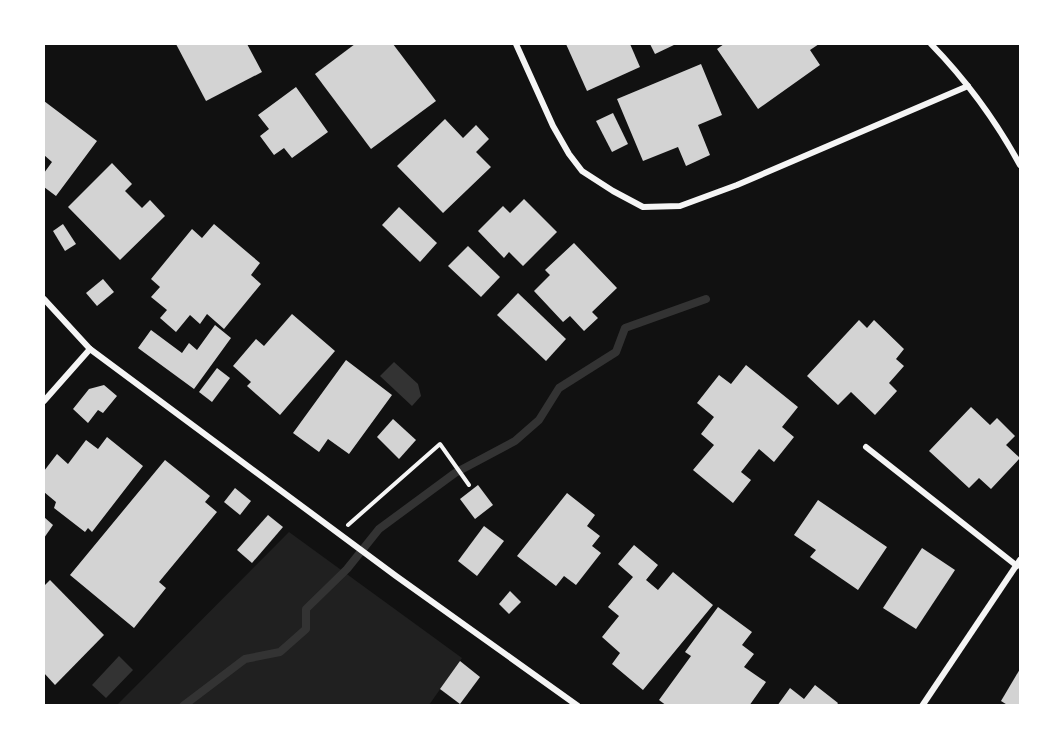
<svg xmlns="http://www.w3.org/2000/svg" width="1064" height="749" font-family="Literata,serif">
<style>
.green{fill:#202020}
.water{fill:#333}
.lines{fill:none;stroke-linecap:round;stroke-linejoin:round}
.stream{stroke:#333;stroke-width:8}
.building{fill:#d3d3d3}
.path{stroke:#f5f5f5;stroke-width:4}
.minor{stroke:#f5f5f5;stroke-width:6}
</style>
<rect width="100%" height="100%" fill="#111"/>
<!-- green -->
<path class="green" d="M 289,532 L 462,658 L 429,705 L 116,706 Z"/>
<!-- water -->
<g class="water">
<path d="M 394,362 L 418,384 L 421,396 L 412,406 L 380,376 Z"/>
<path d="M 119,656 L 133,670 L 106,698 L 92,685 Z"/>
</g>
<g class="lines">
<!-- stream -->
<path class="stream" d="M 183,706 L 245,659 L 280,652 L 306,629 L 306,609 L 347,569 L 379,529 L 455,473 L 515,441 L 539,420 L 559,388 L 616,352 L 625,328 L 706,299"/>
</g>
<!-- building -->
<g class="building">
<path d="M 176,44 L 247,44 L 262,72 L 206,101 Z"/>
<path d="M 355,44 L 393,44 L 436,101 L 371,149 L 315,74 Z"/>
<path d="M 566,44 L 630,44 L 640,67 L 587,91 Z"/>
<path d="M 650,44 L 676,44 L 655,54 Z"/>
<path d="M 724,44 L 819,44 L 810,50 L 820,65 L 758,109 L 717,49 Z"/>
<path d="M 701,64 L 722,115 L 698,125 L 710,155 L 686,166 L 678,147 L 643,161 L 617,99 Z"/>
<path d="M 296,87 L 328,132 L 292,158 L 284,148 L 274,155 L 260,136 L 269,129 L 258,115 Z"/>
<path d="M 44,101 L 97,141 L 56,196 L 44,187 L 44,173 L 52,162 L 44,155 Z"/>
<path d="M 613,113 L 628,144 L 612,152 L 596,121 Z"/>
<path d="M 445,119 L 463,138 L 476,125 L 489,139 L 476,152 L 491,167 L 443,213 L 397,166 Z"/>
<path d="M 112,163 L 132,184 L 125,191 L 142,208 L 150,200 L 165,216 L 120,260 L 68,207 Z"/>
<path d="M 524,199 L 557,232 L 523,266 L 509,252 L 504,258 L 478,231 L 503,206 L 510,213 Z"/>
<path d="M 399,207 L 437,243 L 420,262 L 382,225 Z"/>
<path d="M 63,224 L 76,244 L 65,251 L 53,231 Z"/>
<path d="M 214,224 L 260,263 L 251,275 L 261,284 L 224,329 L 207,314 L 200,324 L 190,315 L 176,332 L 160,318 L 167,310 L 151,297 L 160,287 L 151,279 L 192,229 L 202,238 Z"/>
<path d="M 574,243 L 617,288 L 592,312 L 598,318 L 584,331 L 570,316 L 563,322 L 534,291 L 550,275 L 545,270 Z"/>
<path d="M 468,246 L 500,277 L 481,297 L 448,266 Z"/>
<path d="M 103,279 L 114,292 L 97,306 L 86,293 Z"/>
<path d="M 518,293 L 566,339 L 546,361 L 497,315 Z"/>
<path d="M 292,314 L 335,351 L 280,415 L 247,386 L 251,382 L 233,366 L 256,339 L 264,346 Z"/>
<path d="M 859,320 L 867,328 L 874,320 L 904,349 L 896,359 L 904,366 L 889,383 L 897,391 L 875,415 L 851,392 L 838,405 L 807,376 Z"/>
<path d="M 215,325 L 231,338 L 194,389 L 138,348 L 151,330 L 182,353 L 189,343 L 197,350 Z"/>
<path d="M 346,360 L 392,395 L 349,454 L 328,439 L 319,452 L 293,433 Z"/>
<path d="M 746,365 L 798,407 L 782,427 L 794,437 L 774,462 L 759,449 L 741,472 L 751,480 L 733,503 L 693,470 L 714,445 L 701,434 L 714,417 L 697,403 L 719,375 L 731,384 Z"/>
<path d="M 217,368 L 230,378 L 212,402 L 199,392 Z"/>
<path d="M 104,385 L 117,396 L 103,413 L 98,410 L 88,423 L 73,409 L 89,389 Z"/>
<path d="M 971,407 L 990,425 L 997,418 L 1015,436 L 1006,445 L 1020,458 L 991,489 L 979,478 L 969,488 L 929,451 Z"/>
<path d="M 393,419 L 416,440 L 399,459 L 377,437 Z"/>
<path d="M 107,437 L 143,466 L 92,532 L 88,528 L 85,532 L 54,508 L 56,502 L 44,492 L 44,471 L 57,454 L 68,464 L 86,440 L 98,449 Z"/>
<path d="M 165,460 L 210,496 L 205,502 L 217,512 L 159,582 L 166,588 L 134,628 L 70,575 Z"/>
<path d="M 478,485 L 493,505 L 475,519 L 460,499 Z"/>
<path d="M 235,488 L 251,501 L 240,515 L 224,502 Z"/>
<path d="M 567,493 L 595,515 L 587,526 L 600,536 L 592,546 L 601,553 L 576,585 L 564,576 L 556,586 L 517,556 Z"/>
<path d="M 818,500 L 887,547 L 858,590 L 810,557 L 816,550 L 794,535 Z"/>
<path d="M 268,515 L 283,527 L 252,563 L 237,550 Z"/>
<path d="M 44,517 L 53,525 L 44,538 Z"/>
<path d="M 484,526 L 504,541 L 477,576 L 458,561 Z"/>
<path d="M 634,545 L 658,565 L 646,580 L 658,590 L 673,572 L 713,605 L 643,690 L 612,664 L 620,653 L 602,637 L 619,616 L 608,607 L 633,577 L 618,564 Z"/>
<path d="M 922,548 L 955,570 L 916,629 L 883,608 Z"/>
<path d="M 50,580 L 104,635 L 55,685 L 44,673 L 44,586 Z"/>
<path d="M 510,591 L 521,602 L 509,614 L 499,604 Z"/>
<path d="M 718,607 L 752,632 L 742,645 L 754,654 L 744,667 L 766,682 L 749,706 L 667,706 L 659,700 L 691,656 L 685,652 Z"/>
<path d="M 460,661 L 480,677 L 460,704 L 440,689 Z"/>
<path d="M 1020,669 L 1020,706 L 1009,706 L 1001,701 Z"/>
<path d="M 815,685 L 838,703 L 836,706 L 777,706 L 790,688 L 804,699 Z"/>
</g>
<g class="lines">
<!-- path -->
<path class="path" d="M 348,525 L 440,444 L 469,485"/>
<!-- minor -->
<g class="minor">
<path d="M 516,44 L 553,126 L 569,154 L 582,171 L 613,191 L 643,207 L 680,206 L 737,185 L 968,86"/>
<path d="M 931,44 C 966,80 996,121 1020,165"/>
<path d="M 44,299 L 90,349 L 396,576 L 578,706"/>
<path d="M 44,401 L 90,349"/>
<path d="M 866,447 L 1017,566"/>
<path d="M 922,706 L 1020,560"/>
</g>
</g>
<!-- border -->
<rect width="1064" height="749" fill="none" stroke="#ffffff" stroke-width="90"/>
</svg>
